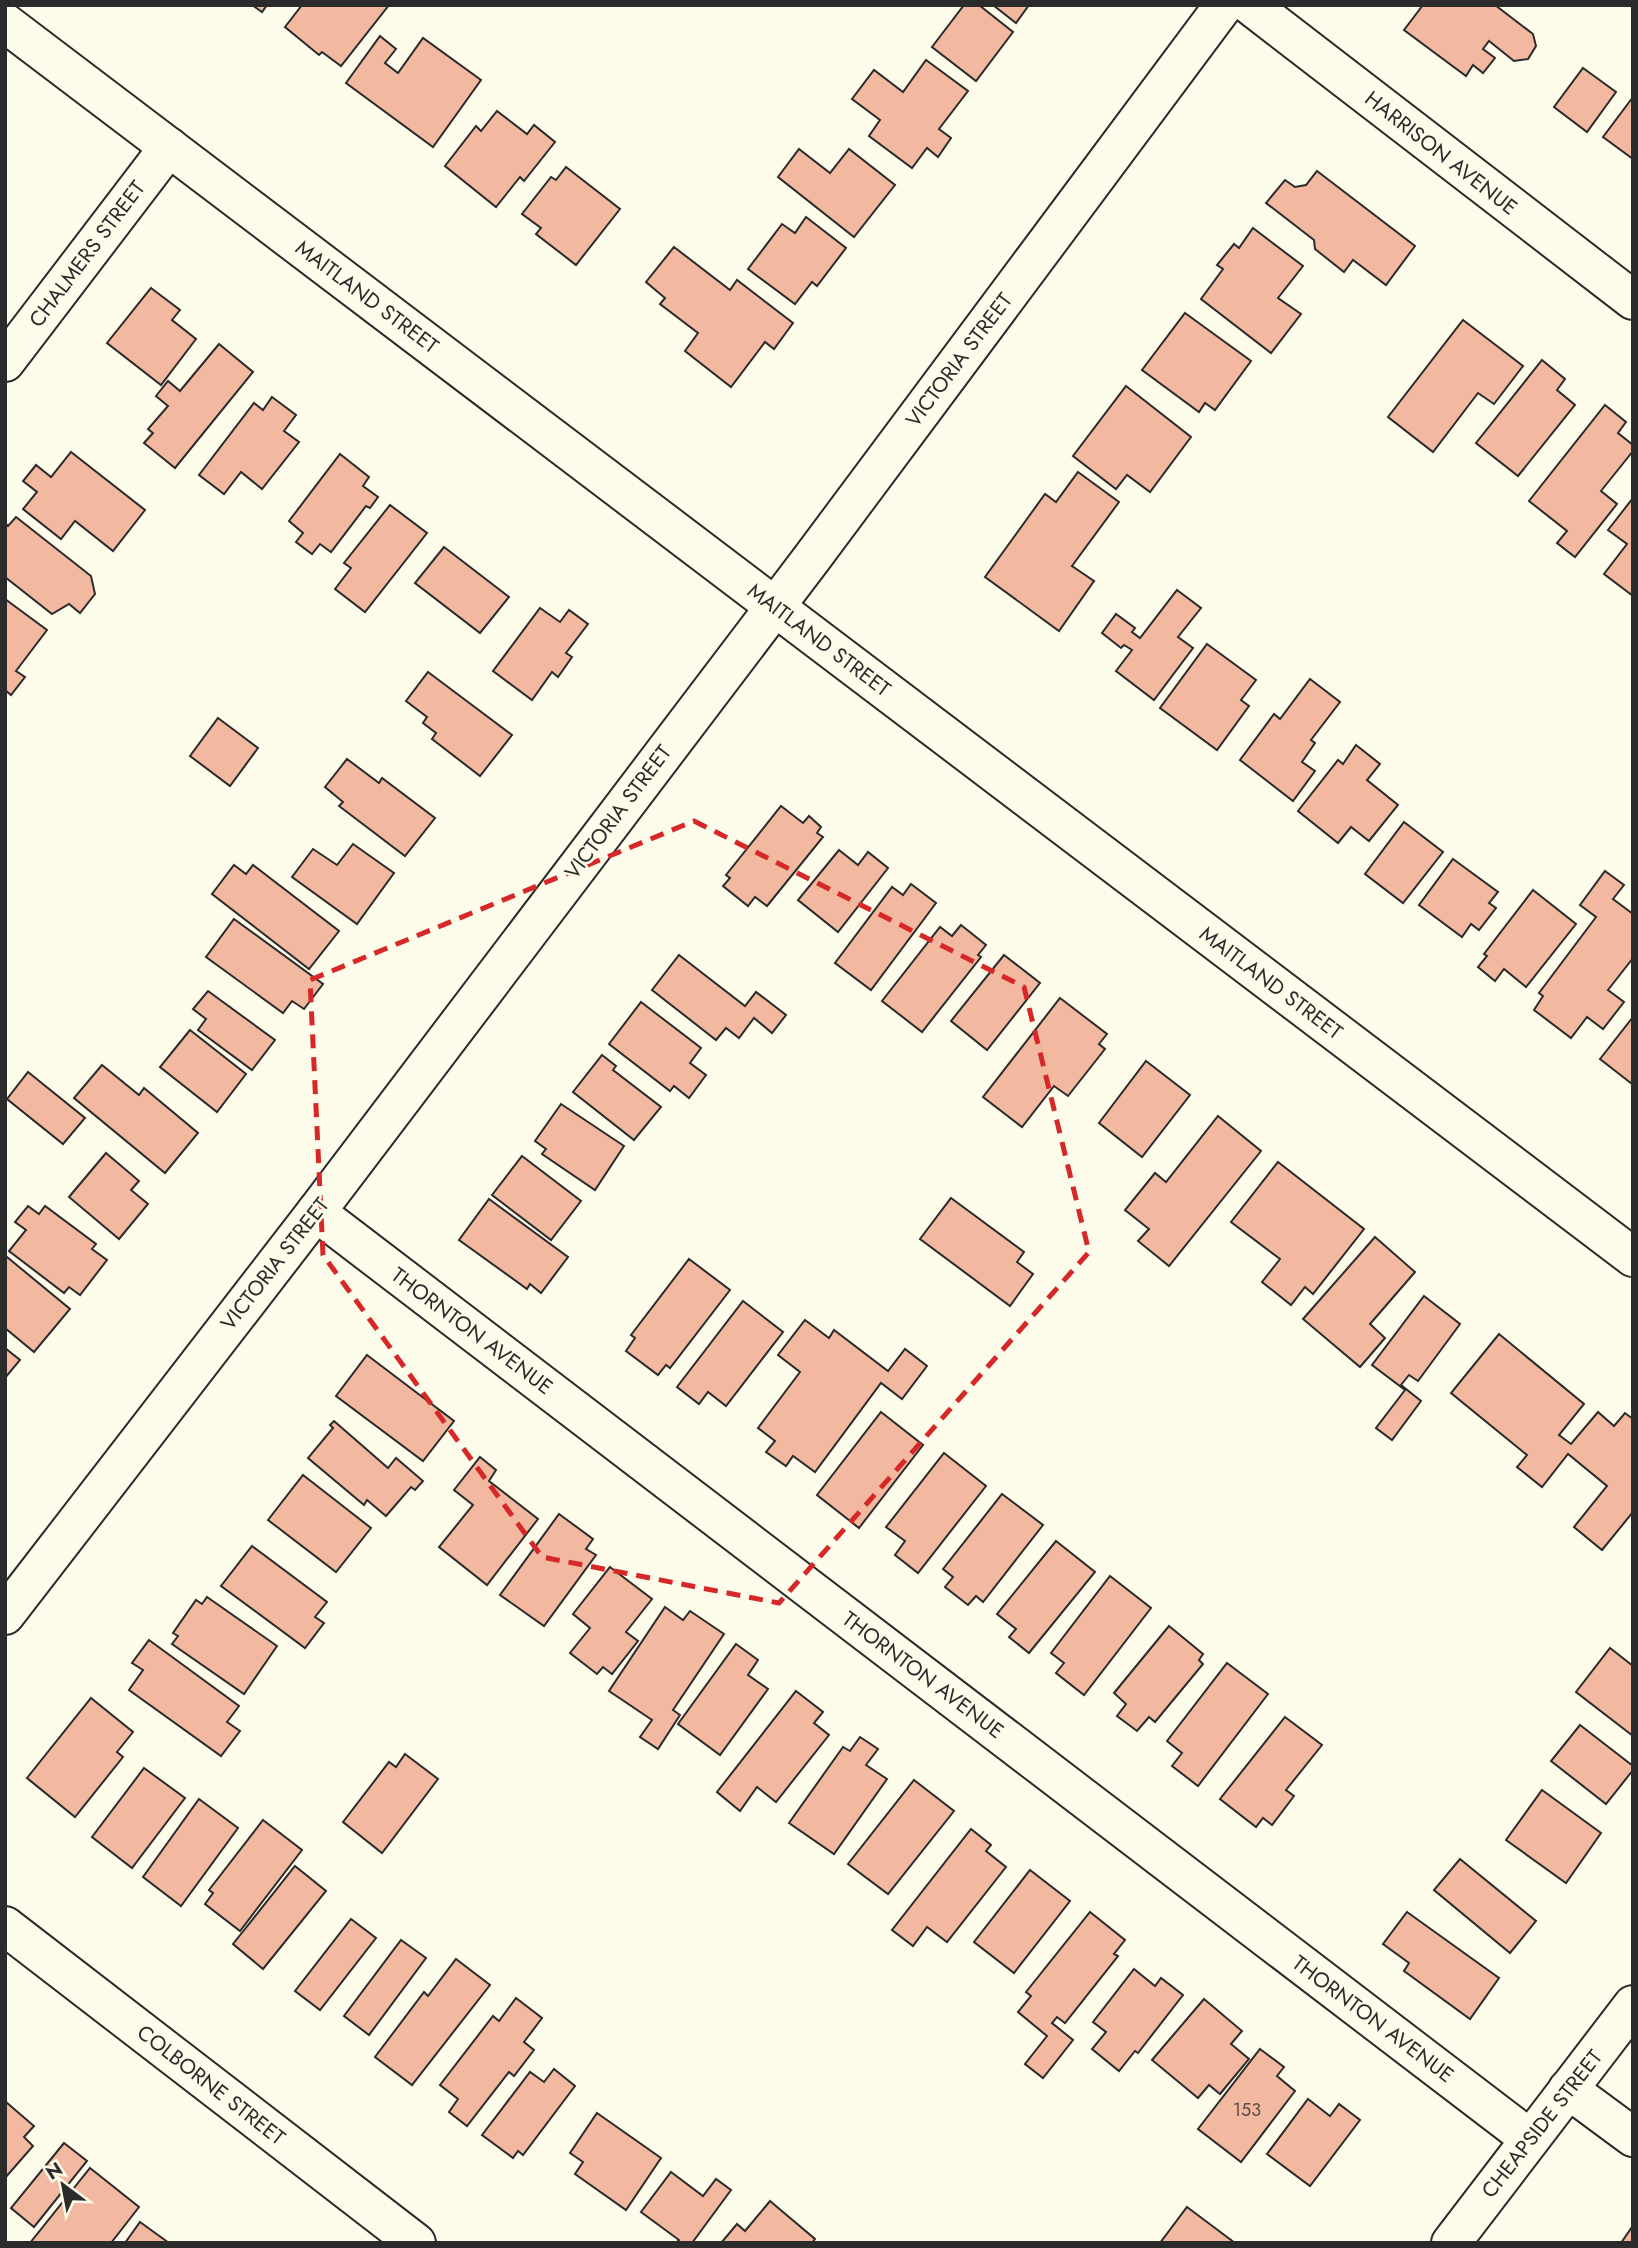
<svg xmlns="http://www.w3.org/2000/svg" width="1638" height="2248" font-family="Jost,sans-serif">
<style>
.building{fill:#f2b8a0;stroke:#2b2b2b;stroke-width:2}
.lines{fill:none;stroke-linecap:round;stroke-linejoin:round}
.minor-casing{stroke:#2b2b2b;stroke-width:42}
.tertiary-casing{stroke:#2b2b2b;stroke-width:42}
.minor{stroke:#fdfbea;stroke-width:38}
.tertiary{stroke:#fdfbea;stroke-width:38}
.marked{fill:none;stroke:#d62828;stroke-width:5;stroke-dasharray:14 9;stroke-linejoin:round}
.labels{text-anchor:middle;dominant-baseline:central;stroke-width:5;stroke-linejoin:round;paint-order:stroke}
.number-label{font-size:18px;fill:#5d4e48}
.street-label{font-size:21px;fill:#2b2b2b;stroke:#fdfbea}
</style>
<rect width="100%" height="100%" fill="#fdfbea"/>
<!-- building -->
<g class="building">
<path d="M 252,5 L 267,5 L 262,12 Z"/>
<path d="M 302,5 L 389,5 L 341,66 L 322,52 L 319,55 L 285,27 Z"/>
<path d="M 964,5 L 979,5 L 1013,32 L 976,81 L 932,47 Z"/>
<path d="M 993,5 L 1029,5 L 1016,23 Z"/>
<path d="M 1423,5 L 1495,5 L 1533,34 L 1536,46 L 1528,59 L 1514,61 L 1489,41 L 1483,49 L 1495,58 L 1483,73 L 1473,65 L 1466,76 L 1404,30 Z"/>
<path d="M 380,36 L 396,49 L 385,63 L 398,73 L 423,38 L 481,80 L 433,147 L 346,83 Z"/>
<path d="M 926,60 L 968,91 L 939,129 L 951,138 L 938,157 L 927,148 L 912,168 L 869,136 L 880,120 L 852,99 L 874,70 L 903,92 Z"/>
<path d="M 1583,68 L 1616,92 L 1587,132 L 1554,107 Z"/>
<path d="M 1633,97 L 1633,159 L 1603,137 Z"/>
<path d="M 497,111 L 527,134 L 534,125 L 555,142 L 524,181 L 520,177 L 496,207 L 445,166 L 476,126 L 481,131 Z"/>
<path d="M 799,149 L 830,173 L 849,149 L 895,185 L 854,237 L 778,177 Z"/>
<path d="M 566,167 L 620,209 L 576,265 L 536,234 L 541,228 L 522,214 L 551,177 L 556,180 Z"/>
<path d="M 1317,171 L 1415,246 L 1386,285 L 1353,260 L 1344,272 L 1315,249 L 1314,240 L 1266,203 L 1285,180 L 1295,187 L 1306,185 Z"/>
<path d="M 806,217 L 846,248 L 817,286 L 812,282 L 795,304 L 748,269 L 782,224 L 795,233 Z"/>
<path d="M 1253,228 L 1303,266 L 1278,298 L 1301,314 L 1271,353 L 1201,299 L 1223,269 L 1217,265 L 1234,244 L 1239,248 Z"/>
<path d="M 674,247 L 730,290 L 737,280 L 793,323 L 774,349 L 765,342 L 731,387 L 685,351 L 698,333 L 660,304 L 665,298 L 646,282 Z"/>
<path d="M 151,288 L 180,310 L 172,320 L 196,339 L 161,385 L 107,343 Z"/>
<path d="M 1185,313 L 1251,361 L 1215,410 L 1205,403 L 1199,412 L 1142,370 Z"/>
<path d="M 1463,320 L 1523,366 L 1494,404 L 1478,393 L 1433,452 L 1388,417 Z"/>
<path d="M 219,344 L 253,372 L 175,468 L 144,443 L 153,433 L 148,429 L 168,406 L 156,396 L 168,381 L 180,391 Z"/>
<path d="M 1542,360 L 1565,379 L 1557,390 L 1575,405 L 1518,476 L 1476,443 Z"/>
<path d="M 1126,386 L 1191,437 L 1150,492 L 1127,475 L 1116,489 L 1073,456 Z"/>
<path d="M 272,397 L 296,415 L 284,431 L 299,442 L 262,489 L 241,472 L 224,494 L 199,475 L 254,403 L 263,410 Z"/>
<path d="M 1605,405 L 1626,422 L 1618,433 L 1633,445 L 1633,451 L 1601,491 L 1617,504 L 1575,557 L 1557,543 L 1567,531 L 1529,501 Z"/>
<path d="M 71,452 L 145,510 L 113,551 L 75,521 L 61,539 L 23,509 L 37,492 L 23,481 L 36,465 L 51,477 Z"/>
<path d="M 340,454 L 369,477 L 363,486 L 378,497 L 370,508 L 366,506 L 331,552 L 320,544 L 312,554 L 296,542 L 303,533 L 289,521 Z"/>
<path d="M 1078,472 L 1119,502 L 1072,566 L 1094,581 L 1059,631 L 985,577 L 1045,494 L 1056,502 Z"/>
<path d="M 1633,498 L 1633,596 L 1604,574 L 1627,544 L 1608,530 Z"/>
<path d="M 390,505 L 427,533 L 365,612 L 335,589 L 351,568 L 344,563 Z"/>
<path d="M 16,517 L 91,576 L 95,594 L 80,613 L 69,604 L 52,614 L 5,577 L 5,523 L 8,526 Z"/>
<path d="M 444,547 L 509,597 L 480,633 L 415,583 Z"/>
<path d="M 1177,590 L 1201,608 L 1178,637 L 1193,648 L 1154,700 L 1116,671 L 1132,650 L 1124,645 L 1121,648 L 1102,633 L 1116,614 L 1135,628 L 1132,632 L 1140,638 Z"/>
<path d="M 5,599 L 47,630 L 16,671 L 25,677 L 11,695 L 5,690 Z"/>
<path d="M 540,608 L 560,622 L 569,610 L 588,624 L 566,653 L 572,657 L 558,677 L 552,672 L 532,700 L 493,671 Z"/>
<path d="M 1207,644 L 1256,680 L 1241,700 L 1249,706 L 1217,750 L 1160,708 Z"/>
<path d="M 428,672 L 512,735 L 480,776 L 432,739 L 436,733 L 423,723 L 427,717 L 406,701 Z"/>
<path d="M 1310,679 L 1340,702 L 1311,740 L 1315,743 L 1302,762 L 1315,771 L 1293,801 L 1240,760 L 1274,714 L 1280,719 Z"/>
<path d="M 218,718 L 258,748 L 230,786 L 190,756 Z"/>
<path d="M 1356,745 L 1380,764 L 1367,780 L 1398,805 L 1369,841 L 1351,827 L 1338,843 L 1298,811 L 1338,760 L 1343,764 Z"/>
<path d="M 347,759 L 379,783 L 382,778 L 435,818 L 405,856 L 339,806 L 343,802 L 325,787 Z"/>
<path d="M 781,806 L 803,823 L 809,816 L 821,827 L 817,833 L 823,837 L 767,906 L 755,897 L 748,906 L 723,886 L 730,878 L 726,875 Z"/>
<path d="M 1404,822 L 1443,852 L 1403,903 L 1365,874 Z"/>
<path d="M 353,844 L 394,873 L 357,924 L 292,877 L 313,849 L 337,865 Z"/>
<path d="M 839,850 L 858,865 L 868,852 L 888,868 L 838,932 L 798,900 Z"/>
<path d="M 1453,859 L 1498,892 L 1489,903 L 1496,908 L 1479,930 L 1471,924 L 1462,937 L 1419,905 Z"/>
<path d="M 234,865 L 246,874 L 253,865 L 339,931 L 309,969 L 212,894 Z"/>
<path d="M 1605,871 L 1624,885 L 1613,899 L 1633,914 L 1633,958 L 1608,990 L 1624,1002 L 1603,1029 L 1587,1017 L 1571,1038 L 1534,1010 L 1543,996 L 1539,993 L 1596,917 L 1580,905 Z"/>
<path d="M 911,884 L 936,903 L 871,990 L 835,963 L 892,887 L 903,895 Z"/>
<path d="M 1533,890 L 1576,924 L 1526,987 L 1504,969 L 1495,981 L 1478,967 L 1487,956 L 1484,954 Z"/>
<path d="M 234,919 L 323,984 L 304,1009 L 292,1001 L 283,1013 L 206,957 Z"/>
<path d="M 961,925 L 986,945 L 978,955 L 981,957 L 922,1032 L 882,1001 L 940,927 L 952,936 Z"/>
<path d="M 679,955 L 745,1006 L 756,992 L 786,1015 L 772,1033 L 754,1018 L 739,1038 L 726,1028 L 716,1040 L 652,990 Z"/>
<path d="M 1004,955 L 1040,983 L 987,1050 L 951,1021 Z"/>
<path d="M 208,991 L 275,1040 L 252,1070 L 198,1030 L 206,1019 L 193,1009 Z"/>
<path d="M 1060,998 L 1107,1034 L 1099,1044 L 1105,1049 L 1068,1096 L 1054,1086 L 1022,1127 L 983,1097 Z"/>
<path d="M 641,1002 L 701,1048 L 690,1063 L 706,1075 L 689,1098 L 674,1086 L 670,1091 L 609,1044 Z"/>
<path d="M 1633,1017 L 1633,1083 L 1632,1084 L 1600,1059 Z"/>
<path d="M 190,1030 L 246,1074 L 217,1112 L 160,1067 Z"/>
<path d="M 602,1055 L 616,1066 L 613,1070 L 661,1107 L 634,1140 L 573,1092 Z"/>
<path d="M 1146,1061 L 1190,1095 L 1142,1157 L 1099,1123 Z"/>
<path d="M 102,1065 L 139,1095 L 144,1088 L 198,1133 L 165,1173 L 74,1098 Z"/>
<path d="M 28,1072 L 85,1118 L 63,1144 L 7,1099 Z"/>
<path d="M 561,1104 L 624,1146 L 595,1190 L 542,1154 L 546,1149 L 535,1141 Z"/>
<path d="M 1218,1116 L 1261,1151 L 1169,1266 L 1138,1241 L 1149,1229 L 1125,1210 L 1155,1173 L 1166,1182 Z"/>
<path d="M 106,1153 L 139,1181 L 131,1190 L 148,1204 L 119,1239 L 69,1197 Z"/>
<path d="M 522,1156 L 581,1201 L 551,1240 L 492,1195 Z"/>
<path d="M 1278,1162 L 1364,1229 L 1313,1294 L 1305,1287 L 1291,1305 L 1262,1282 L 1280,1259 L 1231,1222 Z"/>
<path d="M 951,1198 L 1024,1252 L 1017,1262 L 1033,1274 L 1010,1306 L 920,1239 Z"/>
<path d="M 489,1199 L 568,1257 L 541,1293 L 530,1284 L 527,1289 L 459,1240 Z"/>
<path d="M 28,1206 L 39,1214 L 45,1206 L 96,1244 L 92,1249 L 107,1260 L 80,1295 L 69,1287 L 64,1293 L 9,1251 L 26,1230 L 15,1222 Z"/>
<path d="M 1375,1237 L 1415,1272 L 1370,1324 L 1385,1338 L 1360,1367 L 1303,1319 Z"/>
<path d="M 7,1257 L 70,1309 L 34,1352 L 5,1328 L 5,1260 Z"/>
<path d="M 689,1259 L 730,1290 L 670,1368 L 666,1365 L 658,1375 L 626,1351 L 635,1338 L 631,1335 Z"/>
<path d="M 1424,1296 L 1460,1324 L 1418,1381 L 1409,1375 L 1401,1385 L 1421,1401 L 1392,1440 L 1376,1428 L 1405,1390 L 1372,1365 Z"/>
<path d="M 743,1301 L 783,1332 L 726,1406 L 708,1392 L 699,1404 L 677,1387 Z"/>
<path d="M 805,1320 L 829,1338 L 834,1330 L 888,1371 L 905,1349 L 927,1366 L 902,1399 L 881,1383 L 815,1472 L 793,1456 L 786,1466 L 766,1452 L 775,1441 L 758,1428 L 800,1372 L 778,1355 Z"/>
<path d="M 1499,1334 L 1584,1404 L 1559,1435 L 1571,1444 L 1598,1412 L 1614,1426 L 1625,1413 L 1633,1419 L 1633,1512 L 1602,1550 L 1574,1527 L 1607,1486 L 1568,1454 L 1542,1487 L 1517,1467 L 1527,1455 L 1451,1393 Z"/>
<path d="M 5,1348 L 20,1360 L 5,1378 Z"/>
<path d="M 367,1355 L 454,1421 L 423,1461 L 336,1396 Z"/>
<path d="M 881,1412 L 923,1445 L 859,1528 L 817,1495 Z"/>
<path d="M 334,1421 L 388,1468 L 396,1458 L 423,1481 L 415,1490 L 411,1487 L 386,1516 L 367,1500 L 364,1505 L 308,1458 L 333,1428 L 330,1425 Z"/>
<path d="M 944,1453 L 986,1486 L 918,1573 L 895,1555 L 905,1541 L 886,1527 Z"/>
<path d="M 480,1457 L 496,1470 L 489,1481 L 538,1519 L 487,1585 L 439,1547 L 473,1505 L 454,1490 Z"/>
<path d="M 303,1475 L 371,1528 L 336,1572 L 268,1520 Z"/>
<path d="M 1002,1494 L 1043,1525 L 983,1602 L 976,1596 L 968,1605 L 945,1587 L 953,1577 L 943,1569 Z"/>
<path d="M 559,1514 L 593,1539 L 586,1549 L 596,1555 L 544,1626 L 500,1595 Z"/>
<path d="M 1056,1541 L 1095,1572 L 1029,1653 L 1009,1637 L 1016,1629 L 997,1614 Z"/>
<path d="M 252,1546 L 327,1602 L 315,1617 L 324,1623 L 305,1648 L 221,1586 Z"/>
<path d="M 610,1567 L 652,1599 L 626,1632 L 638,1641 L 612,1674 L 603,1667 L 597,1674 L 570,1653 L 590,1628 L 573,1614 Z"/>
<path d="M 1110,1576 L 1151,1608 L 1084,1695 L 1056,1673 L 1064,1663 L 1051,1653 Z"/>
<path d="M 207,1597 L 277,1646 L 244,1694 L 172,1644 L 178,1636 L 173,1633 L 196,1600 L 202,1604 Z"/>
<path d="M 665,1607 L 683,1620 L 690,1611 L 724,1634 L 673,1710 L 680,1715 L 658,1749 L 640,1737 L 652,1720 L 609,1691 Z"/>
<path d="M 1169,1626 L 1203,1654 L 1199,1660 L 1203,1664 L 1155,1722 L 1149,1717 L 1137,1731 L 1117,1716 L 1126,1704 L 1114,1693 Z"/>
<path d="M 149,1640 L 239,1706 L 227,1722 L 240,1731 L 221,1756 L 129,1690 L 143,1670 L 132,1663 Z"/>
<path d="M 736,1644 L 758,1660 L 748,1675 L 768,1689 L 720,1755 L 678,1724 Z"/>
<path d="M 1610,1648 L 1633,1666 L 1633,1736 L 1576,1692 Z"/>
<path d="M 1227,1663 L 1268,1694 L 1198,1786 L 1172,1766 L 1182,1753 L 1167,1741 Z"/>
<path d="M 796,1691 L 823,1712 L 814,1723 L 829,1735 L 776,1802 L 757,1787 L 740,1811 L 717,1792 Z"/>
<path d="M 91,1698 L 133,1732 L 117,1752 L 123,1757 L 75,1817 L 27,1778 Z"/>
<path d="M 1285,1717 L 1322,1745 L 1286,1790 L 1294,1796 L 1272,1825 L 1263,1818 L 1256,1827 L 1220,1799 Z"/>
<path d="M 1580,1725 L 1633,1766 L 1633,1770 L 1606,1804 L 1551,1761 Z"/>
<path d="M 860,1737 L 878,1749 L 866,1765 L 887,1779 L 834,1854 L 789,1823 L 843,1747 L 850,1751 Z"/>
<path d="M 405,1754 L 438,1779 L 382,1853 L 343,1822 L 389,1762 L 396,1767 Z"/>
<path d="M 144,1768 L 185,1798 L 132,1868 L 92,1837 Z"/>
<path d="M 914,1780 L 954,1811 L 888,1894 L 848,1864 Z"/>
<path d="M 1542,1790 L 1601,1833 L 1566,1883 L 1506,1840 Z"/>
<path d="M 199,1799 L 238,1828 L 181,1906 L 143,1877 Z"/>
<path d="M 263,1820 L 302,1850 L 240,1931 L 205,1904 L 213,1893 L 209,1890 Z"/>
<path d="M 971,1829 L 991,1845 L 986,1851 L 1006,1867 L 947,1942 L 927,1927 L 913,1946 L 892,1930 Z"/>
<path d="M 1460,1859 L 1536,1921 L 1510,1953 L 1434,1890 Z"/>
<path d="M 295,1866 L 326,1891 L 263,1969 L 233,1944 Z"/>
<path d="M 1030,1870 L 1070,1901 L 1014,1973 L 974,1942 Z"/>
<path d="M 1090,1912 L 1125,1940 L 1114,1954 L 1118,1956 L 1065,2023 L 1057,2017 L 1052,2023 L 1073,2040 L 1043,2078 L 1025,2064 L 1047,2036 L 1018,2012 L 1031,1996 L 1026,1992 Z"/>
<path d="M 1407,1912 L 1499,1978 L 1470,2019 L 1404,1971 L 1409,1963 L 1383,1944 Z"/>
<path d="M 351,1919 L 376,1938 L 320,2010 L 295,1991 Z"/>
<path d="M 401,1940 L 426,1958 L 369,2035 L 344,2016 Z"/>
<path d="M 456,1959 L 490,1985 L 412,2085 L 375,2057 L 424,1992 L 428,1996 Z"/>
<path d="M 1134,1969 L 1155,1986 L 1161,1978 L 1183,1995 L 1138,2053 L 1135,2051 L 1119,2071 L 1092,2049 L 1106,2032 L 1093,2022 Z"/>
<path d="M 516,1998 L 542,2018 L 524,2042 L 534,2050 L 514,2076 L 509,2072 L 467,2126 L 449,2112 L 458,2099 L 440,2085 L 493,2016 L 499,2021 Z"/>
<path d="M 1204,1999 L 1242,2031 L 1231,2044 L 1249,2059 L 1220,2094 L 1209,2085 L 1198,2098 L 1152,2060 Z"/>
<path d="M 1260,2049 L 1284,2067 L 1277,2076 L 1295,2091 L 1241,2162 L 1198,2129 Z"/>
<path d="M 554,2069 L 575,2086 L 523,2155 L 518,2151 L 513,2158 L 482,2135 L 530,2072 L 544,2082 Z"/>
<path d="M 1308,2099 L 1330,2116 L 1339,2104 L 1360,2120 L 1310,2186 L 1267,2154 Z"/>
<path d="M 6,2102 L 34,2126 L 24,2137 L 33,2146 L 5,2178 Z"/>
<path d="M 597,2113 L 661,2158 L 626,2210 L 575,2174 L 583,2162 L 570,2153 Z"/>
<path d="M 64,2143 L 87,2161 L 34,2227 L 11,2208 Z"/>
<path d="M 90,2168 L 139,2207 L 111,2243 L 30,2243 Z"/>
<path d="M 671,2172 L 703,2196 L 716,2179 L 731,2190 L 692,2243 L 676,2243 L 679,2240 L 641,2212 Z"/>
<path d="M 770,2201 L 815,2239 L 812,2243 L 721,2243 L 737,2224 L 745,2231 Z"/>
<path d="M 1187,2207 L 1235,2243 L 1160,2243 Z"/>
<path d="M 140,2222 L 169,2243 L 125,2243 Z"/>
<path d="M 1632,2227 L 1633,2243 L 1621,2243 Z"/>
</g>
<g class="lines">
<!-- minor casing -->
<g class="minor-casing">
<g id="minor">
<path d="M 1250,5 L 1633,300"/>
<path d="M 5,23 L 1633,1257"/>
<path d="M 5,362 L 169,147"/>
<path d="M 316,1212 L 1530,2139"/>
<path d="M 5,1615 L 316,1212 L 812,558 L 1224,5"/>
<path d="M 1568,2089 L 1633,2137"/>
</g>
</g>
<!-- tertiary casing -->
<g class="tertiary-casing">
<g id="tertiary">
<path d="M 5,1926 L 416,2243"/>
<path d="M 1451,2243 L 1633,2005"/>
</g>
</g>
<!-- minor -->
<use href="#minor" class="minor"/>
<!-- tertiary -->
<use href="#tertiary" class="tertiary"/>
</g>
<!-- marked area -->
<path class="marked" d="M 694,821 L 1024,987 L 1089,1252 L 779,1603 L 542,1557 L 323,1255 L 310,980 Z"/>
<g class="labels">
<!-- number labels -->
<g class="number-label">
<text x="1247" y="2110">153</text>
</g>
<!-- street labels -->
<g class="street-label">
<text transform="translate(1441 153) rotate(38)">HARRISON AVENUE</text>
<text transform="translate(87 254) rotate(-53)">CHALMERS STREET</text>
<text transform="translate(367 297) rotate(37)">MAITLAND STREET</text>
<text transform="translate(959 360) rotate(-53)">VICTORIA STREET</text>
<text transform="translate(819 640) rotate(37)">MAITLAND STREET</text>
<text transform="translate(618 812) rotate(-53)">VICTORIA STREET</text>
<text transform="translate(1271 983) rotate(37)">MAITLAND STREET</text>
<text transform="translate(275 1264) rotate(-52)">VICTORIA STREET</text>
<text transform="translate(472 1331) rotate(37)">THORNTON AVENUE</text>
<text transform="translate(923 1675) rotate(37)">THORNTON AVENUE</text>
<text transform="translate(1373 2019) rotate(37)">THORNTON AVENUE</text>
<text transform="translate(211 2085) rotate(38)">COLBORNE STREET</text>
<text transform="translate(1542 2124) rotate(-52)">CHEAPSIDE STREET</text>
</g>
</g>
<!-- border -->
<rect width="1638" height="2248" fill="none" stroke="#2b2b2b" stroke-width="14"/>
<!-- north arrow -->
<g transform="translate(63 2185) rotate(328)" stroke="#fdfbea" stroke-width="5" paint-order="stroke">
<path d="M0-5L12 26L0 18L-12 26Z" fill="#2b2b2b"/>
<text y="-10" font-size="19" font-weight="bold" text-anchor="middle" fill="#2b2b2b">N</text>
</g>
</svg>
